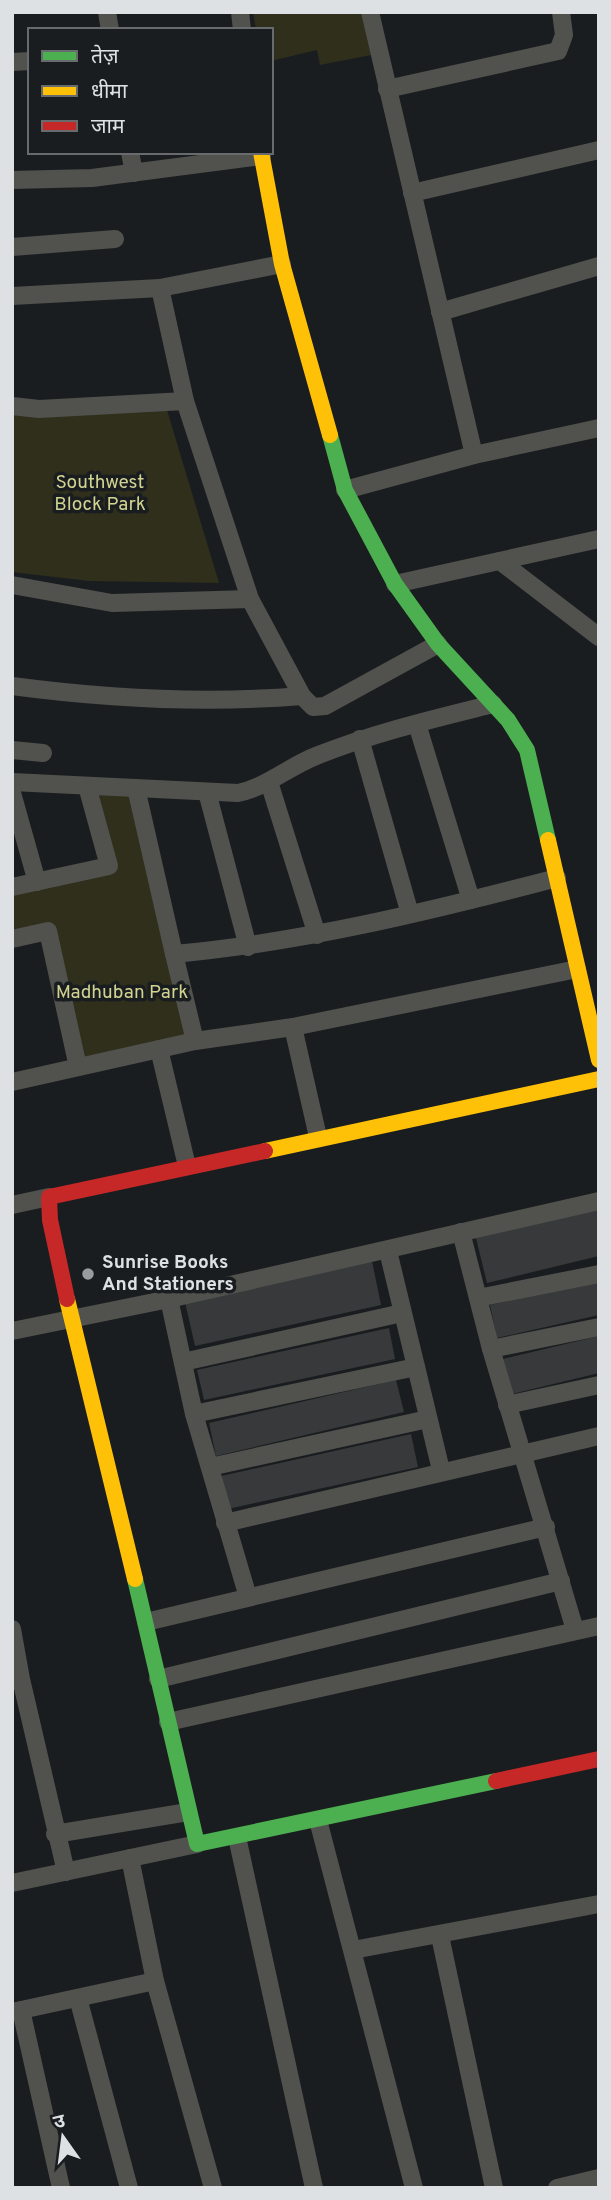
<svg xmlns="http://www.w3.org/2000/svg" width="611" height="2200" font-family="Overpass,'Noto Sans Devanagari',sans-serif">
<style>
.green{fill:#2f2f1c}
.building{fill:#37393a}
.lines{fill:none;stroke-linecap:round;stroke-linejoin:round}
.street{stroke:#51524e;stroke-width:18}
.fast{stroke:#4caf50;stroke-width:16}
.slow{stroke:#ffc107;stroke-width:16}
.jam{stroke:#c62828;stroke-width:16}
.poi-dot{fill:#999c9f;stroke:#191d20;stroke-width:2.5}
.labels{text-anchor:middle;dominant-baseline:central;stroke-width:7;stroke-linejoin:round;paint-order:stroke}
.park-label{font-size:19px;fill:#d2d38f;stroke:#191d20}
.poi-label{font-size:19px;font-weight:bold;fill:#dee1e4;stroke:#191d20;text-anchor:start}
</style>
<rect width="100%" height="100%" fill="#1a1d1f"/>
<!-- green -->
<g class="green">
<path d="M 253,12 L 361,12 L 371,55 L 320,65 L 317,50 L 271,61 L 271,30 L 256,30 Z"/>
<path d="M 164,400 L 219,583 L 89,581 L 12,572 L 12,411 Z"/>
<path d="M 87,786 L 136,788 L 195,1041 L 78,1067 L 48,932 L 12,939 L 12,887 L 109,866 Z"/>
</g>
<!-- building -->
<g class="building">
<path d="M 599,1208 L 599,1256 L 487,1283 L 476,1238 Z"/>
<path d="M 372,1261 L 381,1305 L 195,1346 L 185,1302 Z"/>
<path d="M 599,1280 L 599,1315 L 497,1338 L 490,1305 Z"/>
<path d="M 389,1328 L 395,1359 L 204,1400 L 197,1370 Z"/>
<path d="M 599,1336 L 599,1373 L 512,1394 L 503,1359 Z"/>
<path d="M 396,1380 L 404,1412 L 216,1456 L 209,1423 Z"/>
<path d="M 411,1434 L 418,1467 L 228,1509 L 221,1476 Z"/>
</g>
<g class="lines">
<!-- street -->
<g class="street">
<path d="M 107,12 L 110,30"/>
<path d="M 240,12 L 242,30"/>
<path d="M 370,12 L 474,455"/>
<path d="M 12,62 L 30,61"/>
<path d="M 387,89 L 558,51 L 564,35 L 561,12"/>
<path d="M 130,152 L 134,173"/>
<path d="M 12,180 L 92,178 L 262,156"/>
<path d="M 412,193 L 599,150"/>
<path d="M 12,247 L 115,239"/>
<path d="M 160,288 L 185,401 L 250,599 L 302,696 L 313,707 L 325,706 L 438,644"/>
<path d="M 12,296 L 160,288 L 282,264"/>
<path d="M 440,312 L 599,266"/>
<path d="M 12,406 L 39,409 L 185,401"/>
<path d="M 345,490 L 474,455 L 599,428"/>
<path d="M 500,561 L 599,637"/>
<path d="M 395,584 L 599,539"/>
<path d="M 12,585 L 112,603 L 250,599"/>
<path d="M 12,686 C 110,699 204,704 302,696"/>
<path d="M 417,724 L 471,900"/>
<path d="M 360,739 L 410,914"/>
<path d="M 12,750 L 43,753"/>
<path d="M 12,782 L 238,793 C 267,787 288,767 316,756 C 373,733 433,719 493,704"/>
<path d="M 269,782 L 317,935"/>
<path d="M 136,788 L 174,954 C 304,942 431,911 557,878"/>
<path d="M 207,792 L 248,947"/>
<path d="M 12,793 L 37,882"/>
<path d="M 12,887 L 109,866 L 87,786"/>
<path d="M 12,939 L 48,931 L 78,1067"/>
<path d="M 174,954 L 195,1041"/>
<path d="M 293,1027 L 318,1137"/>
<path d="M 159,1049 L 187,1166"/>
<path d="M 12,1082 L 195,1041 L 293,1027 L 577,969"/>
<path d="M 12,1205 L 49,1197"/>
<path d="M 461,1232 L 491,1349 L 575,1630"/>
<path d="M 388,1251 L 441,1470"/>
<path d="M 478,1298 L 599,1274"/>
<path d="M 169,1299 L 194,1414 L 248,1597"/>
<path d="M 12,1331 L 169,1299 L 599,1201"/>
<path d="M 491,1349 L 599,1327"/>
<path d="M 183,1362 L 402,1313"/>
<path d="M 507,1405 L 599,1385"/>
<path d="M 194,1414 L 416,1367"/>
<path d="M 210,1467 L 428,1419"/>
<path d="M 225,1523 L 599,1436"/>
<path d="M 146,1622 L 546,1527"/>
<path d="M 12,1629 L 21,1679 L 66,1872"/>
<path d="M 158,1679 L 561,1581"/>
<path d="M 168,1722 L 599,1626"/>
<path d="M 318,1820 L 414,2188"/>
<path d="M 55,1834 L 188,1812"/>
<path d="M 237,1837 L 314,2188"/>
<path d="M 130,1858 L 155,1981 L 213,2188"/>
<path d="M 12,1883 L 197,1844"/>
<path d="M 440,1936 L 494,2188"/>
<path d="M 353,1950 L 599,1904"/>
<path d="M 78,1998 L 129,2188"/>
<path d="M 21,2010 L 61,2188"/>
<path d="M 12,2012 L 155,1981"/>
<path d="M 557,2188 L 599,2178"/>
</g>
<!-- fast -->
<g class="fast">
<path d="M 330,435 L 345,490 L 395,584 L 438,644 L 508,720 L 527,750 L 548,840"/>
<path d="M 135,1579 L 197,1844 L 496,1781"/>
</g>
<!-- slow -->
<g class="slow">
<path d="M 261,152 L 282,264 L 330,435"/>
<path d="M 548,840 L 599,1060"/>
<path d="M 265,1151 L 599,1079"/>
<path d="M 67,1299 L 135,1579"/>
</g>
<!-- jam -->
<g class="jam">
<path d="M 67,1299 L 50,1220 L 49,1197 L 265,1151"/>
<path d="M 496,1781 L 599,1759"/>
</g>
</g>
<!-- markers -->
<circle class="poi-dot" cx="88" cy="1274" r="7"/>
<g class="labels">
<!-- park labels -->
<g class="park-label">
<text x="100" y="483">Southwest<tspan x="100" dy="22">Block Park</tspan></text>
<text x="122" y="993">Madhuban Park</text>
</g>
<!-- poi labels -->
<g class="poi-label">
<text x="102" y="1263">Sunrise Books<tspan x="102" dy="22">And Stationers</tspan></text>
</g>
</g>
<!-- border -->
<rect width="611" height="2200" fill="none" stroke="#dee1e4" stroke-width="28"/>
<!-- legend -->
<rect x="28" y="28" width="245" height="126" fill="#191d20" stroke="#686b6e" stroke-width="2"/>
<rect x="42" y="51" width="35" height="10" fill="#4caf50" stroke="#686b6e" stroke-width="2"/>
<text x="91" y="63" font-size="21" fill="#dee1e4">तेज़</text>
<rect x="42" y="86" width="35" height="10" fill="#ffc107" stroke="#686b6e" stroke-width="2"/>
<text x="91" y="98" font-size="21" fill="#dee1e4">धीमा</text>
<rect x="42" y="121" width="35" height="10" fill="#c62828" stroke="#686b6e" stroke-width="2"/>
<text x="91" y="133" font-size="21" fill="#dee1e4">जाम</text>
<!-- north arrow -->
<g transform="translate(63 2137) rotate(346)" stroke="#191d20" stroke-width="5" paint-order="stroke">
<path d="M0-5L12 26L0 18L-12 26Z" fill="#dee1e4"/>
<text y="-10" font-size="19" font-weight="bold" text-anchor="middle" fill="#dee1e4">उ</text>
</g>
</svg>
